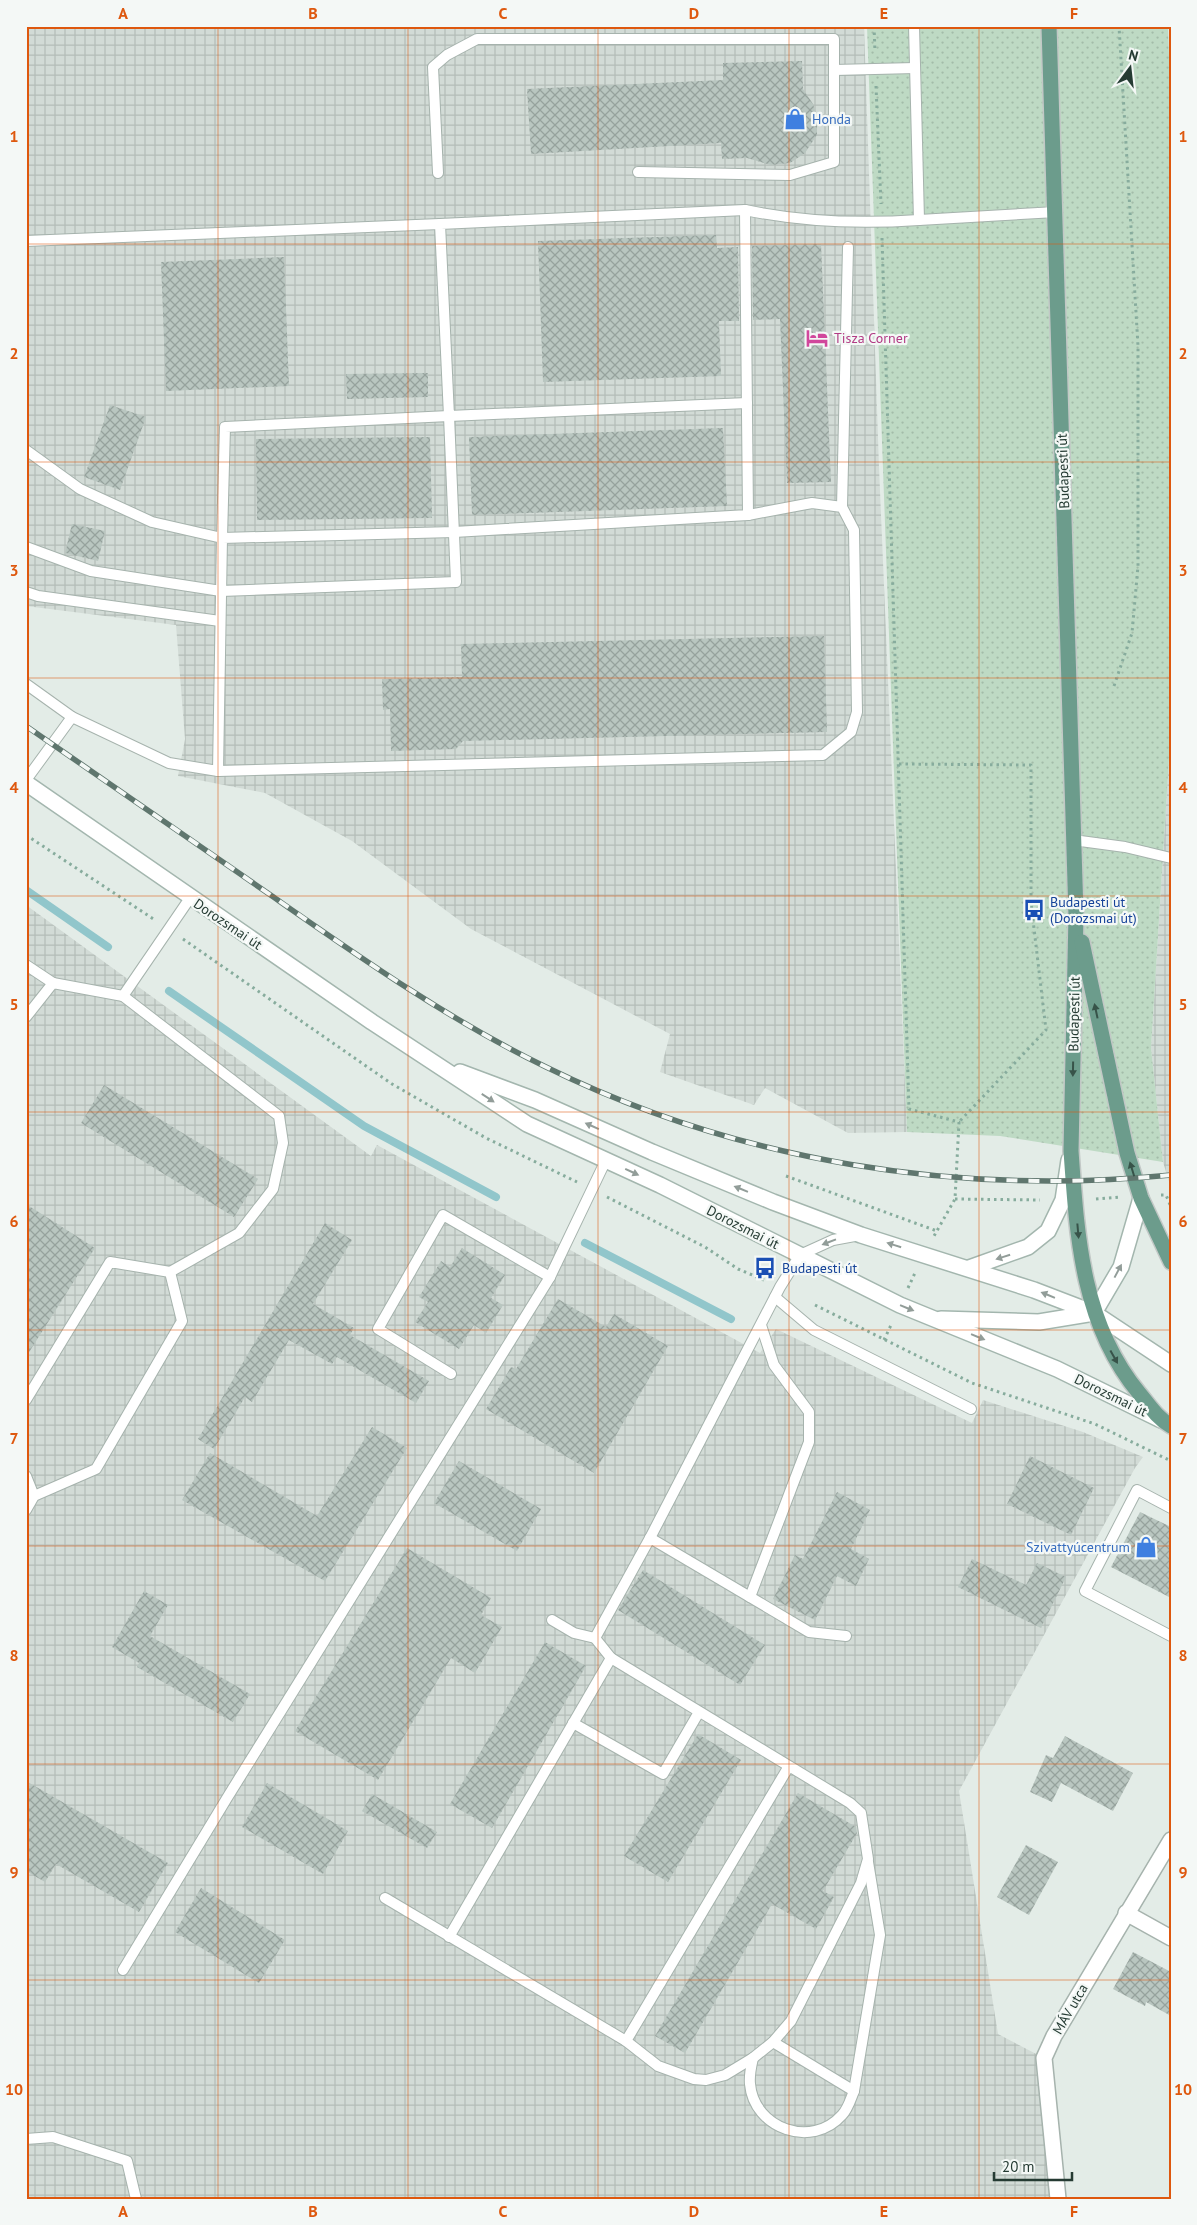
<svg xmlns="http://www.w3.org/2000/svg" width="1197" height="2225" font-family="'PT Sans',sans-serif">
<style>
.industrial{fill:url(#industrial-grid)}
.grass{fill:url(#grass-dots)}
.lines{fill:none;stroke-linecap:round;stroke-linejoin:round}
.stream{stroke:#91c6cb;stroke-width:8}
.building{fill:url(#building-cross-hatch)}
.service-casing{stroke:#a6b3ad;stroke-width:12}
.minor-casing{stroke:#a6b3ad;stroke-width:18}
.secondary-casing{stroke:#a3b6ae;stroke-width:18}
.primary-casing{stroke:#c2c8c6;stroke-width:18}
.path{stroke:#87ac9d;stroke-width:3;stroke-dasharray:2.5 4;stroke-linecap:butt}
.service{stroke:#fff;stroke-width:10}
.minor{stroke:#fff;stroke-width:15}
.secondary{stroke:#fff;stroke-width:15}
.primary{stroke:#6c9c8c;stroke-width:15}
.rail-casing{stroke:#5f766e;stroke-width:5.5}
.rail{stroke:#f4f8f6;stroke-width:4;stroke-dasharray:11;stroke-linecap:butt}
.oneway{fill:#375349}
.oneway2{fill:#929d99}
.grid{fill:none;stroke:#de580e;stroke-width:1;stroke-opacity:0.55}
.labels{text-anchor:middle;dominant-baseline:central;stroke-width:4.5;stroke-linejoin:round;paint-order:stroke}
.shop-label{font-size:14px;fill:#366cbe;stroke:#f4f8f6;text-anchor:start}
.hotel-label{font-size:14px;fill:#b23c85;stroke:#f4f8f6;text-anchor:start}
.street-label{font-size:14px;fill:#253b33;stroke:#f4f8f6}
.transit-label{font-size:14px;fill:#164399;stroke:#f4f8f6;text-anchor:start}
.neatline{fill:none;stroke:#de580e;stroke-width:2}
.grid-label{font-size:16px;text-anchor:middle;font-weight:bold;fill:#de580e}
</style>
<defs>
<pattern id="industrial-grid" width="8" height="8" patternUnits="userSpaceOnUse" patternTransform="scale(1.25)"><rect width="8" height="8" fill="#d2dbd6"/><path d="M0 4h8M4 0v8" fill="none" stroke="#b4bdb8"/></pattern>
<pattern id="grass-dots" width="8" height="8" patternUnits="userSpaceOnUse" patternTransform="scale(1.25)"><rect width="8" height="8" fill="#bedac4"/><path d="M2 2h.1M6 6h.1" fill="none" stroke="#a3bca9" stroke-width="1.8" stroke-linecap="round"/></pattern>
<pattern id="building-cross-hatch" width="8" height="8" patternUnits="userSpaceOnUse" patternTransform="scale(1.25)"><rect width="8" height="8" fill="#b9c6c0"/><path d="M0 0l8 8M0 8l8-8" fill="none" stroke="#96a29d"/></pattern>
</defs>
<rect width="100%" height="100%" fill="#e3ece7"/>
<!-- industrial -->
<g class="industrial">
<path d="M 26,26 L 864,26 L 879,467 L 907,1132 L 848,1133 L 765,1088 L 754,1105 L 660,1072 L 670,1034 L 471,929 L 352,841 L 265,793 L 178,776 L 185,739 L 176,625 L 26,606 Z"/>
<path d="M 1171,726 L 1171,1185 L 1170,1185 L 1163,1162 L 1151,1048 Z"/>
<path d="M 26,905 L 371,1156 L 377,1145 L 760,1353 L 776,1329 L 972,1423 L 983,1400 L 1083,1432 L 1143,1457 L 1135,1468 L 959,1791 L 998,2034 L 1044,2058 L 1065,2199 L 26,2199 Z"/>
</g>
<!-- grass -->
<path class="grass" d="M 867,26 L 1168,26 L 1171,118 L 1171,726 L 1151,1048 L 1163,1162 L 1000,1136 L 907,1132 Z"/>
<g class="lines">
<!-- stream -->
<g class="stream">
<path d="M 26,890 L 108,947"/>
<path d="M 169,991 L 364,1126 L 496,1197"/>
<path d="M 585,1243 L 731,1319"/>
</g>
</g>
<!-- building -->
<g class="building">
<path d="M 802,61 L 803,89 L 813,104 L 817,117 L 817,135 L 805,153 L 790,163 L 771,165 L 747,158 L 722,159 L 721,143 L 531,154 L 527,89 L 723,80 L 723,63 Z"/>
<path d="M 716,235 L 717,248 L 738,247 L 739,321 L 719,321 L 721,376 L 543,382 L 538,241 Z"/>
<path d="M 821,244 L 831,482 L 787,483 L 780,319 L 753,320 L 752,246 Z"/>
<path d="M 284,257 L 289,386 L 166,391 L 161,262 Z"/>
<path d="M 428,373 L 428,397 L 347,399 L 346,374 Z"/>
<path d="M 110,405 L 146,417 L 120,490 L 84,477 Z"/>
<path d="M 723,428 L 727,506 L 472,515 L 469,437 Z"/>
<path d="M 430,437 L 432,518 L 257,520 L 256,439 Z"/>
<path d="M 72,524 L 105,531 L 98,561 L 65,553 Z"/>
<path d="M 824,636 L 827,732 L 463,741 L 456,749 L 391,751 L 390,709 L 383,710 L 382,679 L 462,677 L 461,644 Z"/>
<path d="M 104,1085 L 258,1179 L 234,1217 L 81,1123 Z"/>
<path d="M 26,1204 L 95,1248 L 26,1357 Z"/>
<path d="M 325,1223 L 352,1240 L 313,1304 L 354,1328 L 350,1335 L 429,1381 L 416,1403 L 337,1357 L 332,1364 L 289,1340 L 252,1402 L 245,1397 L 214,1449 L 198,1439 Z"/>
<path d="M 462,1248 L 505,1275 L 491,1298 L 503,1305 L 486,1333 L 474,1325 L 459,1349 L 415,1322 L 428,1302 L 419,1297 L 441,1261 L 450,1267 Z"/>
<path d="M 558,1299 L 606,1327 L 614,1314 L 668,1346 L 594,1473 L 486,1409 L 511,1367 L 516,1369 Z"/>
<path d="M 372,1427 L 407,1448 L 325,1581 L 182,1500 L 210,1453 L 317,1516 Z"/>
<path d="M 1030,1456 L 1094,1488 L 1071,1535 L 1007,1504 Z"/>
<path d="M 459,1461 L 541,1509 L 517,1551 L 434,1503 Z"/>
<path d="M 837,1492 L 870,1510 L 851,1549 L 869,1559 L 856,1586 L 837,1576 L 815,1620 L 773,1599 L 795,1555 L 803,1559 Z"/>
<path d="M 1140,1512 L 1171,1527 L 1171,1598 L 1111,1567 Z"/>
<path d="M 407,1548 L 491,1598 L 481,1615 L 502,1627 L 475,1673 L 451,1658 L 378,1780 L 295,1731 Z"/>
<path d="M 972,1559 L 1026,1585 L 1037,1563 L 1066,1577 L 1041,1628 L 958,1587 Z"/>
<path d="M 643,1570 L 765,1645 L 740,1685 L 618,1610 Z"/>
<path d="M 144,1591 L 168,1605 L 150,1636 L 250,1694 L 233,1722 L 137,1667 L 139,1663 L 112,1647 Z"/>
<path d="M 545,1642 L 586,1666 L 492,1828 L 450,1804 Z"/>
<path d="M 698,1734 L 741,1760 L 668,1882 L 624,1856 Z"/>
<path d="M 1065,1736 L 1133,1773 L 1113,1811 L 1061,1783 L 1052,1802 L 1030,1792 L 1046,1755 L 1053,1758 Z"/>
<path d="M 26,1781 L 168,1863 L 139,1912 L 56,1864 L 45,1882 L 26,1871 Z"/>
<path d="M 267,1783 L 348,1831 L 323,1874 L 242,1827 Z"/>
<path d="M 798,1793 L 856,1827 L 857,1833 L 823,1891 L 834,1897 L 816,1929 L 772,1904 L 685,2053 L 655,2036 Z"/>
<path d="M 372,1794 L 437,1832 L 427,1848 L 362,1811 Z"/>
<path d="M 1026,1845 L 1058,1862 L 1029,1915 L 997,1897 Z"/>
<path d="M 201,1888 L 285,1940 L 259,1983 L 175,1932 Z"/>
<path d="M 1133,1952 L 1171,1972 L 1171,2016 L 1146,2002 L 1145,2006 L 1113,1989 Z"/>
</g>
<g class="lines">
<!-- service casing -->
<g class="service-casing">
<g id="service">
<path d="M 914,26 L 919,220 L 1056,212"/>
<path d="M 638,172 L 790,175 L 834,162 L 834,70"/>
<path d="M 438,173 L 433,67 L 447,55 L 477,39 L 834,39 L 834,70 L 915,68"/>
<path d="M 745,210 L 440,224 L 449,416 L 747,403"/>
<path d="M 26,241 L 440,224"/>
<path d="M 26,450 L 80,489 L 152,522 L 222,538 L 225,427 L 449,416 L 456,582 L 221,591 L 91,571 L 26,547"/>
<path d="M 842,507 L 848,247"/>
<path d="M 26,592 L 38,596 L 220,621"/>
<path d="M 26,684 L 72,717"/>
<path d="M 218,771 L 823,755 L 851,732 L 857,712 L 854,530 L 842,507 L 812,503 L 748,515"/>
<path d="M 26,780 L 72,717 L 169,763 L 218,771 L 222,538 L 454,532 L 748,515 L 745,210 C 802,222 861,224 919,220"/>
<path d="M 1073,840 L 1125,847 L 1171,858"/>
<path d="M 26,965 L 53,983"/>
<path d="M 26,1017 L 53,983 L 123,996"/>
<path d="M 170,1272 L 239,1233 L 273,1189 L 283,1143 L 279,1116 L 123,996 L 190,898"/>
<path d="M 775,1297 L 814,1330 L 971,1409"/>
<path d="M 451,1374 L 378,1329 L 443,1215 L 550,1277"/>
<path d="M 26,1400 L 110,1262 L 170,1272 L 182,1321 L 96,1469 L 34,1496 L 26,1510"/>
<path d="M 26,1476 L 34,1496"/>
<path d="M 1171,1508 L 1137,1490 L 1085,1591 L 1171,1636"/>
<path d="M 650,1538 L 750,1597 L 809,1442 L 809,1412 L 774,1365 L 761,1325"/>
<path d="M 750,1597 L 809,1632 L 846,1636"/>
<path d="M 552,1620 L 574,1633 L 595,1638"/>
<path d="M 611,1658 L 850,1803 L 861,1813 L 868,1859 L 861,1883 L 791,2021 L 773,2042 L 753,2058 L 725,2075 L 706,2080 L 694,2079 L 658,2066 L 626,2041 L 789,1766"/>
<path d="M 573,1723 L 663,1774 L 699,1712"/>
<path d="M 385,1898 L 626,2041"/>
<path d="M 449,1937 L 611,1658 L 595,1638 L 650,1538 L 780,1287 L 800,1255 L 833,1240 L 860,1235"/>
<path d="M 123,1970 L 227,1798 L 550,1277 L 606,1160"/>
<path d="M 773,2042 L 854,2091"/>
<path d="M 753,2058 C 751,2067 749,2075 750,2084 C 754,2129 812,2149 842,2115 C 848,2109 851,2098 854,2091 L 880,1935 L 868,1862"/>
<path d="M 26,2139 L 53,2137 L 127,2161 L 136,2199"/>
</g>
</g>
<!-- minor casing -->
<g class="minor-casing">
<g id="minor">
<path d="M 1126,1913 L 1171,1938"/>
<path d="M 1058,2199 L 1044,2058 L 1054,2036 L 1171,1840"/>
</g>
</g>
<!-- secondary casing -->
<g class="secondary-casing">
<g id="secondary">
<path d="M 26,783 L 372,1022 L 527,1124 L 660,1185 L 900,1305 L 1057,1369 L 1161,1420"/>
<path d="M 460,1072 L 535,1100 L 652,1152 L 773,1202 L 861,1235 L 1034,1290 L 1094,1313 L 1171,1364"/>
<path d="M 969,1268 L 1028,1247 L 1048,1231 L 1063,1200 L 1069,1160"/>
<path d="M 941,1319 L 1039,1322 L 1094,1313 L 1121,1267 L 1141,1198"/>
</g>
</g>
<!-- primary casing -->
<g class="primary-casing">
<g id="primary">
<path d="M 1049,26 L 1076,915 L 1071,1151 C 1077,1237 1082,1324 1139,1393 C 1149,1405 1157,1418 1171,1426"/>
<path d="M 1082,942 L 1127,1153 L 1141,1198 L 1171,1262"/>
</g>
</g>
<!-- path -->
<g class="path">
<path d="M 874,26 L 875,52"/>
<path d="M 876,86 L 881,204"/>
<path d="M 882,238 L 909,1109 L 959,1122 L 955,1199 L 934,1236"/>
<path d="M 1114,686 L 1132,633 L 1138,566 L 1138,346 L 1119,26"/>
<path d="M 899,764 L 1031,765 L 1031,903 L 1046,1030 L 959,1122"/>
<path d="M 26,835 L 155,920"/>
<path d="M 183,939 L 392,1084 L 486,1138 L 577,1182"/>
<path d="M 786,1176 L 937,1231"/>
<path d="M 1161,1195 L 1166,1195 L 1171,1207"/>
<path d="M 607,1197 L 705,1247 L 738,1269 L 764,1280"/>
<path d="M 955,1199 L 1040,1200"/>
<path d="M 1096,1199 L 1120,1197"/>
<path d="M 908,1288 L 915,1273"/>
<path d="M 815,1305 L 972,1383 L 1095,1424 L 1171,1461"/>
<path d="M 884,1340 L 892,1323"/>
</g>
<!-- service -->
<use href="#service" class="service"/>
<!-- minor -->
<use href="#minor" class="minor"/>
<!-- secondary -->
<use href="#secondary" class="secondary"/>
<!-- primary -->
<use href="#primary" class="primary"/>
<!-- rail casing -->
<g class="rail-casing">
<path id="rail" d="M 26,726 C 108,783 190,839 272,896 C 361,958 449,1020 546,1067 C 739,1162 958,1196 1171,1175"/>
</g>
<!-- rail -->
<use href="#rail" class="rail"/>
</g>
<!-- one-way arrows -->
<defs><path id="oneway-solid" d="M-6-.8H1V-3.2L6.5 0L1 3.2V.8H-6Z" transform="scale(1.25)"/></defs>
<g class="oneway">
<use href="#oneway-solid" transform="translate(1096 1011) rotate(-102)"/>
<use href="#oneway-solid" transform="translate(1073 1069) rotate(91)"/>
<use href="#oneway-solid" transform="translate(1132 1169) rotate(-107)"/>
<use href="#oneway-solid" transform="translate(1078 1231) rotate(85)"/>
<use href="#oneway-solid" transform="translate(1114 1357) rotate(61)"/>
</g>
<g class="oneway2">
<use href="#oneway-solid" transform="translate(488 1098) rotate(33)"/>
<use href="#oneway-solid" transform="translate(592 1126) rotate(-156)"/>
<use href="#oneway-solid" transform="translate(632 1172) rotate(25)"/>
<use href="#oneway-solid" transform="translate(741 1189) rotate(-158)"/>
<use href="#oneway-solid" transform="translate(829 1242) rotate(159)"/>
<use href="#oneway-solid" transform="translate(894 1245) rotate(-163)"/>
<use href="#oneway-solid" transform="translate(1003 1257) rotate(162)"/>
<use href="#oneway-solid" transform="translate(1118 1271) rotate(-62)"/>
<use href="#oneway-solid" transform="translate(1048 1295) rotate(-158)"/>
<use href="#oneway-solid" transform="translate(907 1308) rotate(22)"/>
<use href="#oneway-solid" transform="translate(978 1337) rotate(22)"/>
</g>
<!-- grid -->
<path class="grid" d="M 218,26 L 218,2199M 408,26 L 408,2199M 598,26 L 598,2199M 789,26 L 789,2199M 979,26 L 979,2199M 26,244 L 1171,244M 26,462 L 1171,462M 26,678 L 1171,678M 26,896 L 1171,896M 26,1112 L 1171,1112M 26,1330 L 1171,1330M 26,1546 L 1171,1546M 26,1764 L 1171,1764M 26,1980 L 1171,1980"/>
<!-- icons -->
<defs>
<g id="shop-bare" transform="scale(1.725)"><path d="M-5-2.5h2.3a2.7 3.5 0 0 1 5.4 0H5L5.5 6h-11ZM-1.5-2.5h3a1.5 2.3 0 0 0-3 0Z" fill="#3f7fe0" stroke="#f4f8f6" stroke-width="2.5" paint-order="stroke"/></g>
<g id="hotel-bare" transform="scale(1.725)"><path d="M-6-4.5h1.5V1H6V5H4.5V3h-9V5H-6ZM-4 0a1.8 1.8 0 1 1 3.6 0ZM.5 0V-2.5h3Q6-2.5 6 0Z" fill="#d1479c" stroke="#f4f8f6" stroke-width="2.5" paint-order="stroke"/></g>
<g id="bus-bare" transform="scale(1.725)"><path d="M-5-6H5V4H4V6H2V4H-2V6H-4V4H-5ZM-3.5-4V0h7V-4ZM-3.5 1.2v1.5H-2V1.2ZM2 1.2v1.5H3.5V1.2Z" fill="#1a4fb4" stroke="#f4f8f6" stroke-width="2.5" paint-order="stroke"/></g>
</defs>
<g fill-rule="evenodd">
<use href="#shop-bare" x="795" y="119"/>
<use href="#hotel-bare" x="817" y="338"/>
<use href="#bus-bare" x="1034" y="910"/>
<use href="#bus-bare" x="765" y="1268"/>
<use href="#shop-bare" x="1146" y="1547"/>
</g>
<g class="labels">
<!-- shop labels -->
<g class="shop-label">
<text x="812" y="119">Honda</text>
<text x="1130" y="1547" text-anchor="end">Szivattyúcentrum</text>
</g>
<!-- hotel labels -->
<g class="hotel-label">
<text x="834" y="338">Tisza Corner</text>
</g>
<!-- street labels -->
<g class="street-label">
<text transform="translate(1063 471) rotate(-92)">Budapesti út</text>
<text transform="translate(228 924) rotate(34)">Dorozsmai út</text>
<text transform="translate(1074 1014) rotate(-89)">Budapesti út</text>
<text transform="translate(743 1227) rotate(27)">Dorozsmai út</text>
<text transform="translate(1111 1395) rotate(26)">Dorozsmai út</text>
<text transform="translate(1070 2009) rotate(-60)">MÁV utca</text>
</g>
<!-- transit labels -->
<g class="transit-label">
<text x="1050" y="902">Budapesti út<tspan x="1050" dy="16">(Dorozsmai út)</tspan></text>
<text x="782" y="1268">Budapesti út</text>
</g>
</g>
<!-- border -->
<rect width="1197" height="2225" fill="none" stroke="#f4f8f6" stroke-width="55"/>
<!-- north arrow -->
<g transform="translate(1130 68) rotate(15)" stroke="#f4f8f6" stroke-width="4" paint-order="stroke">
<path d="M0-4L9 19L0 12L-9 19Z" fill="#253b33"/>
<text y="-8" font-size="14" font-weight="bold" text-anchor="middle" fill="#253b33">N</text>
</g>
<!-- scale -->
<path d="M994 2172v8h78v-8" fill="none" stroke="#253b33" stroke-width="2.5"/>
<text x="1002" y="2172" font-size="15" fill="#253b33" stroke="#f4f8f6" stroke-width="4" paint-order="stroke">20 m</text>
<rect x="28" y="28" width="1142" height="2170" class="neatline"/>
<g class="grid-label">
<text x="123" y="19">A</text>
<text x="313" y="19">B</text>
<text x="503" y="19">C</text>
<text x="694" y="19">D</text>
<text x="884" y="19">E</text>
<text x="1074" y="19">F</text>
<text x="14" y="142">1</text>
<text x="1183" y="142">1</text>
<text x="14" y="359">2</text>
<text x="1183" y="359">2</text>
<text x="14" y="576">3</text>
<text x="1183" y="576">3</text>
<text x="14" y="793">4</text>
<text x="1183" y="793">4</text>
<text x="14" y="1010">5</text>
<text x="1183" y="1010">5</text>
<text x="14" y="1227">6</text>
<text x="1183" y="1227">6</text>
<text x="14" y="1444">7</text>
<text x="1183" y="1444">7</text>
<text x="14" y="1661">8</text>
<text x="1183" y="1661">8</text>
<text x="14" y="1878">9</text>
<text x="1183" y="1878">9</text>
<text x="14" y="2095">10</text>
<text x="1183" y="2095">10</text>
<text x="123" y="2217">A</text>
<text x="313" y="2217">B</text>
<text x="503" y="2217">C</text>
<text x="694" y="2217">D</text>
<text x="884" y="2217">E</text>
<text x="1074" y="2217">F</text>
</g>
</svg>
